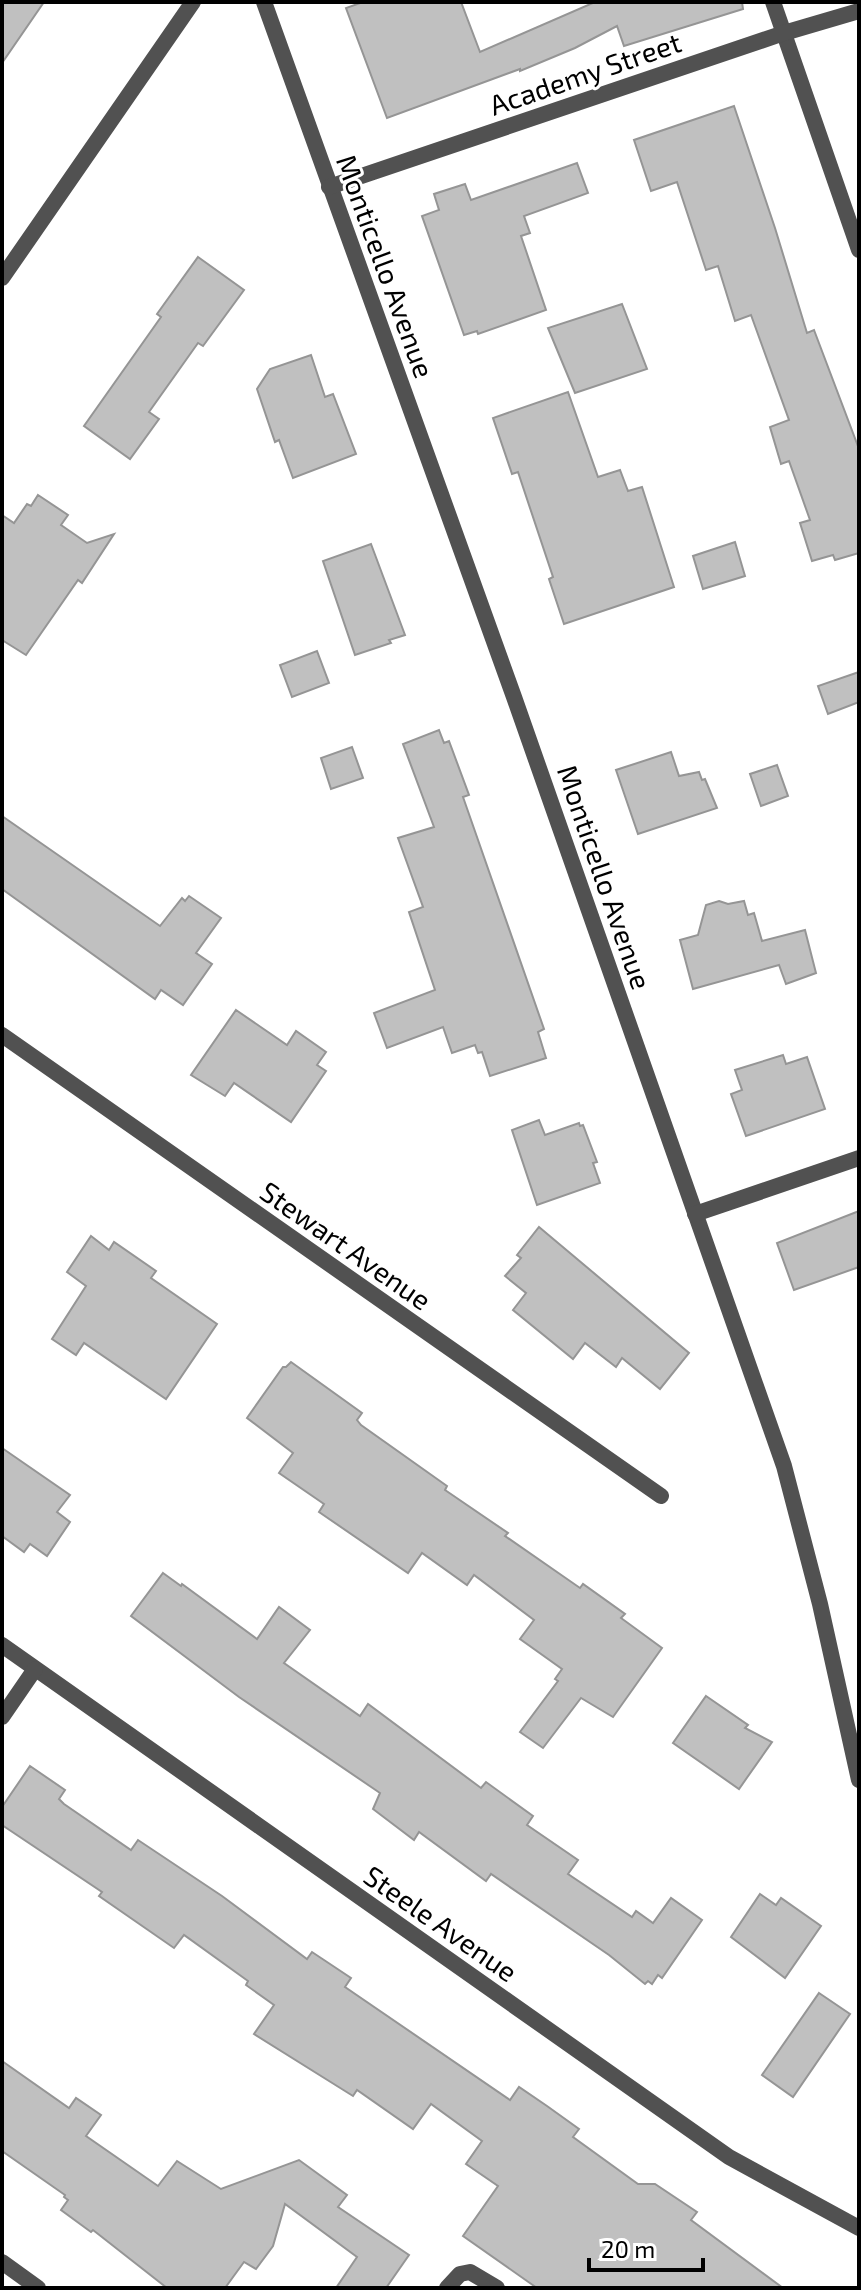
<svg xmlns="http://www.w3.org/2000/svg" width="861" height="2290" font-family="'Exo 2',sans-serif">
<style>
.building{fill:#c0c0c0;stroke:#959595;stroke-width:2}
.lines{fill:none;stroke-linecap:round;stroke-linejoin:round}
.lane{stroke:#515151;stroke-width:16}
.street{stroke:#515151;stroke-width:16}
.labels{text-anchor:middle;dominant-baseline:central;stroke-width:6;stroke-linejoin:round;paint-order:stroke}
.street-label{font-size:28px;fill:#000;stroke:#fff}
</style>
<rect width="100%" height="100%" fill="#fff"/>
<!-- building -->
<g class="building">
<path d="M 2,2 L 44,2 L 2,63 Z"/>
<path d="M 363,2 L 461,2 L 480,52 L 595,2 L 742,2 L 743,9 L 624,46 L 617,26 L 575,48 L 520,71 L 520,69 L 387,118 L 346,8 Z"/>
<path d="M 734,106 L 775,228 L 807,333 L 814,330 L 859,449 L 859,553 L 835,560 L 833,555 L 812,561 L 800,523 L 810,520 L 789,461 L 781,464 L 770,427 L 789,420 L 751,315 L 735,321 L 718,266 L 706,270 L 677,182 L 651,191 L 634,140 Z"/>
<path d="M 577,163 L 588,193 L 524,216 L 530,233 L 521,236 L 546,310 L 478,334 L 477,331 L 464,335 L 422,216 L 439,210 L 434,194 L 465,184 L 471,200 Z"/>
<path d="M 198,257 L 244,290 L 203,346 L 198,343 L 149,412 L 159,419 L 130,459 L 84,426 L 161,317 L 157,314 Z"/>
<path d="M 622,304 L 647,369 L 575,393 L 548,328 Z"/>
<path d="M 311,355 L 325,397 L 333,394 L 356,454 L 293,478 L 279,440 L 275,442 L 257,389 L 270,369 Z"/>
<path d="M 568,392 L 598,477 L 620,470 L 628,491 L 642,487 L 674,587 L 564,624 L 549,579 L 553,577 L 518,472 L 512,474 L 493,418 Z"/>
<path d="M 38,495 L 68,515 L 61,525 L 87,543 L 114,534 L 82,583 L 78,580 L 26,655 L 2,640 L 2,515 L 14,523 L 27,504 L 31,506 Z"/>
<path d="M 735,542 L 745,576 L 703,589 L 693,556 Z"/>
<path d="M 371,544 L 405,635 L 389,640 L 391,643 L 355,655 L 323,561 Z"/>
<path d="M 317,651 L 329,683 L 292,697 L 280,665 Z"/>
<path d="M 859,672 L 859,702 L 828,714 L 818,686 Z"/>
<path d="M 439,730 L 444,743 L 449,741 L 469,795 L 463,797 L 544,1029 L 538,1032 L 546,1058 L 490,1076 L 482,1052 L 478,1053 L 475,1045 L 452,1053 L 443,1027 L 387,1048 L 374,1013 L 435,990 L 409,912 L 423,907 L 398,838 L 434,827 L 403,744 Z"/>
<path d="M 352,747 L 363,778 L 331,789 L 321,758 Z"/>
<path d="M 671,752 L 679,776 L 699,772 L 702,780 L 705,779 L 717,808 L 638,834 L 616,770 Z"/>
<path d="M 777,765 L 788,796 L 761,806 L 750,774 Z"/>
<path d="M 2,816 L 160,926 L 182,898 L 185,901 L 189,896 L 221,918 L 196,953 L 212,964 L 183,1005 L 161,990 L 155,999 L 2,889 Z"/>
<path d="M 719,901 L 728,904 L 744,901 L 748,915 L 754,913 L 762,941 L 805,930 L 816,973 L 786,984 L 779,965 L 693,989 L 680,940 L 698,935 L 706,905 Z"/>
<path d="M 236,1010 L 287,1045 L 296,1031 L 326,1052 L 317,1065 L 326,1071 L 291,1122 L 234,1083 L 225,1096 L 191,1075 Z"/>
<path d="M 783,1055 L 786,1064 L 807,1057 L 825,1109 L 746,1136 L 731,1094 L 742,1090 L 735,1070 Z"/>
<path d="M 539,1120 L 545,1135 L 579,1123 L 580,1126 L 583,1125 L 597,1162 L 593,1163 L 600,1183 L 537,1205 L 512,1130 Z"/>
<path d="M 859,1211 L 859,1267 L 794,1290 L 777,1243 Z"/>
<path d="M 539,1227 L 689,1353 L 660,1389 L 622,1358 L 616,1367 L 585,1343 L 573,1359 L 513,1310 L 526,1293 L 505,1276 L 521,1258 L 517,1255 Z"/>
<path d="M 91,1236 L 109,1250 L 114,1242 L 156,1271 L 151,1278 L 217,1324 L 166,1399 L 84,1343 L 76,1355 L 52,1339 L 86,1286 L 67,1272 Z"/>
<path d="M 291,1362 L 362,1413 L 357,1420 L 361,1425 L 447,1486 L 445,1490 L 508,1533 L 505,1536 L 580,1588 L 583,1584 L 625,1614 L 621,1618 L 662,1648 L 613,1717 L 581,1698 L 543,1748 L 520,1732 L 558,1681 L 555,1679 L 562,1669 L 520,1639 L 534,1620 L 474,1575 L 467,1585 L 422,1553 L 408,1573 L 319,1512 L 324,1504 L 279,1473 L 293,1453 L 247,1418 L 283,1367 L 286,1367 Z"/>
<path d="M 2,1448 L 70,1495 L 57,1512 L 70,1522 L 47,1556 L 30,1544 L 24,1552 L 2,1536 Z"/>
<path d="M 163,1573 L 181,1586 L 182,1584 L 257,1639 L 279,1607 L 310,1630 L 284,1663 L 360,1716 L 368,1704 L 481,1788 L 486,1782 L 533,1816 L 527,1825 L 578,1860 L 568,1874 L 632,1917 L 636,1911 L 653,1923 L 671,1898 L 702,1920 L 662,1978 L 658,1975 L 652,1984 L 648,1981 L 645,1984 L 609,1955 L 491,1874 L 486,1881 L 419,1832 L 414,1840 L 373,1809 L 380,1793 L 239,1697 L 131,1616 Z"/>
<path d="M 706,1696 L 748,1725 L 745,1728 L 772,1742 L 739,1789 L 673,1743 Z"/>
<path d="M 30,1766 L 65,1790 L 59,1799 L 64,1804 L 131,1850 L 138,1840 L 222,1896 L 307,1959 L 312,1952 L 351,1978 L 345,1987 L 510,2100 L 519,2087 L 547,2106 L 579,2129 L 573,2137 L 638,2184 L 655,2184 L 697,2212 L 691,2220 L 783,2288 L 537,2288 L 463,2236 L 498,2186 L 466,2164 L 482,2141 L 431,2104 L 413,2129 L 357,2090 L 353,2096 L 254,2034 L 274,2005 L 246,1985 L 248,1981 L 184,1935 L 174,1948 L 99,1896 L 102,1892 L 2,1825 L 2,1807 Z"/>
<path d="M 760,1894 L 776,1905 L 781,1898 L 821,1926 L 785,1978 L 731,1937 Z"/>
<path d="M 819,1993 L 850,2014 L 793,2097 L 762,2075 Z"/>
<path d="M 2,2061 L 69,2108 L 76,2098 L 101,2115 L 86,2136 L 158,2186 L 177,2161 L 221,2189 L 299,2160 L 347,2195 L 338,2207 L 409,2255 L 386,2288 L 336,2288 L 357,2257 L 285,2204 L 273,2246 L 256,2269 L 244,2262 L 225,2288 L 167,2288 L 93,2230 L 91,2232 L 61,2210 L 68,2200 L 64,2197 L 65,2195 L 2,2151 Z"/>
</g>
<g class="lines">
<!-- lane -->
<path class="lane" d="M 447,2288 L 460,2274 L 470,2272 L 497,2288"/>
<!-- street -->
<g class="street">
<path d="M 264,2 L 514,697 L 784,1466 L 820,1604 L 859,1780"/>
<path d="M 773,2 L 859,250"/>
<path d="M 329,187 L 784,33 L 859,11"/>
<path d="M 2,278 L 193,2"/>
<path d="M 2,1035 L 661,1496"/>
<path d="M 695,1214 L 859,1158"/>
<path d="M 2,1645 L 729,2157 L 859,2228"/>
<path d="M 2,1717 L 35,1669"/>
<path d="M 2,2262 L 38,2288"/>
</g>
</g>
<g class="labels">
<!-- street labels -->
<g class="street-label">
<text transform="translate(585 73) rotate(-19)">Academy Street</text>
<text transform="translate(386 266) rotate(70)">Monticello Avenue</text>
<text transform="translate(605 877) rotate(71)">Monticello Avenue</text>
<text transform="translate(346 1245) rotate(35)">Stewart Avenue</text>
<text transform="translate(441 1923) rotate(35)">Steele Avenue</text>
</g>
</g>
<!-- border -->
<rect width="861" height="2290" fill="none" stroke="#000000" stroke-width="8"/>
<!-- scale -->
<path d="M589 2258v12h114v-12" fill="none" stroke="#000000" stroke-width="4"/>
<text x="601" y="2258" font-size="24" fill="#000000" stroke="#ffffff" stroke-width="6" paint-order="stroke">20 m</text>
</svg>
